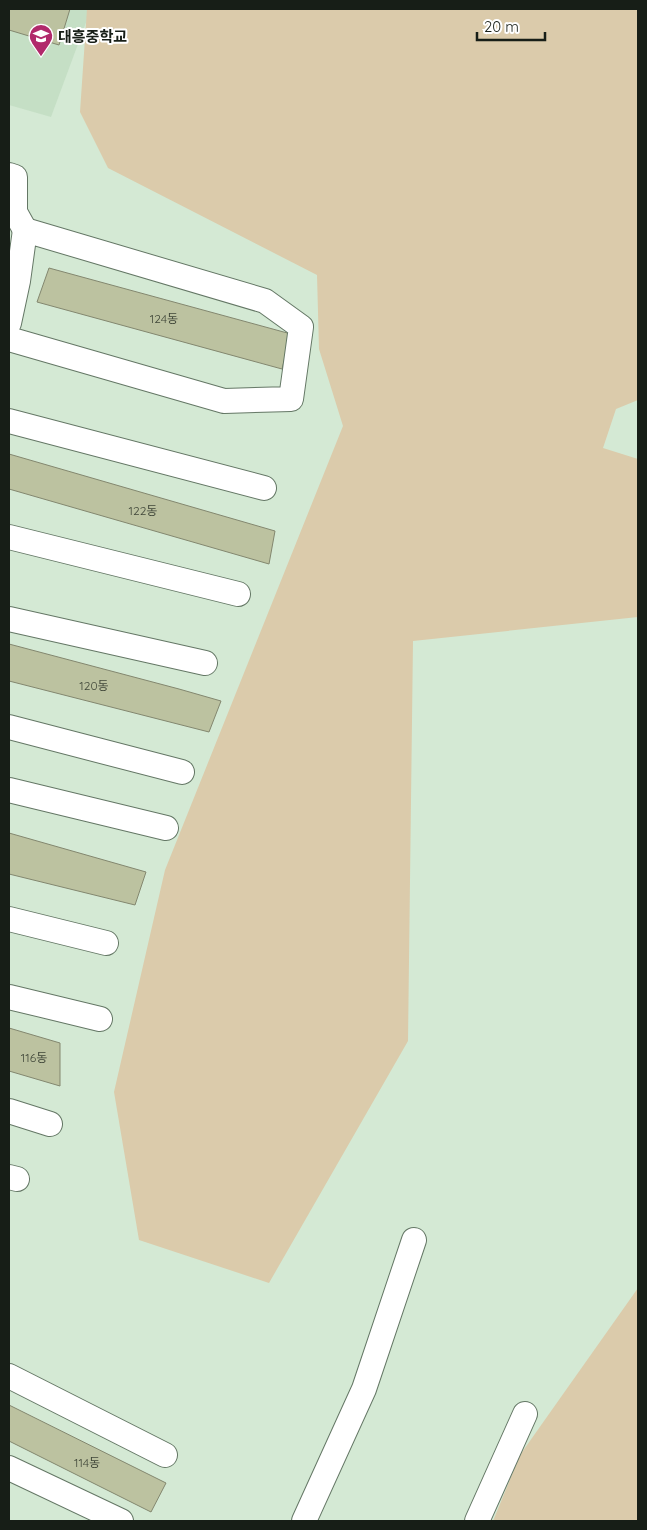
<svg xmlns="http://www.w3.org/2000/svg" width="647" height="1530" font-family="Quicksand,'Noto Sans KR',sans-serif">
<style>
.built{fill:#c5dfc5}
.green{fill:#dbcbab}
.building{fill:#bcc2a0;stroke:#83876f}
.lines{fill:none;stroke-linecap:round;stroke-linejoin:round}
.minor-casing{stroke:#647765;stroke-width:26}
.minor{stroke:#fff;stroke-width:24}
.labels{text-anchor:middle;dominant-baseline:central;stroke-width:4;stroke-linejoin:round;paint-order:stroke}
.number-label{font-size:12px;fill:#404739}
.poi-label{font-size:15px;font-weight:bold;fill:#171e17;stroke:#fff;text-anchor:start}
</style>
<rect width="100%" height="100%" fill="#d4e9d4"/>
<!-- built -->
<path class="built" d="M 9,9 L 91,9 L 51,117 L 9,105 Z"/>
<!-- green -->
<g class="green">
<path d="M 87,9 L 638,9 L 638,400 L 616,409 L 603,448 L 638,459 L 638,617 L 413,641 L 408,1041 L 269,1283 L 139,1240 L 114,1092 L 165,870 L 343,426 L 319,349 L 317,275 L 108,168 L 80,112 Z"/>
<path d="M 638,1288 L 638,1521 L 493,1521 L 520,1455 Z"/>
</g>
<!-- building -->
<g class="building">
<path d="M 9,9 L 70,9 L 59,45 L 9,30 Z"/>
<path d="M 49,268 L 291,334 L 282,369 L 37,302 Z"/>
<path d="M 9,454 L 275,531 L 269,564 L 9,489 Z"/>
<path d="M 9,644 L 179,689 L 221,701 L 209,732 L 9,681 Z"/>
<path d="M 9,833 L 146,872 L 135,905 L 9,874 Z"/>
<path d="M 9,1028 L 60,1043 L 60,1086 L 9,1071 Z"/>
<path d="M 9,1405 L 166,1483 L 151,1512 L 9,1441 Z"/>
</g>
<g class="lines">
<!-- minor casing -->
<g class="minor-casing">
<g id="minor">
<path d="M 9,175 L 15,177 L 15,212 L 25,230"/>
<path d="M 9,323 L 18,281 L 25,230 L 265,301 L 301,327 L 291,399 L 224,401 L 9,339"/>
<path d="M 9,421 L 264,488"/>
<path d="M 9,537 L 238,594"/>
<path d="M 9,619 L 205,663"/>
<path d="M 9,727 L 182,772"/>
<path d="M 9,790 L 166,828"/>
<path d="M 9,919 L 106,943"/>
<path d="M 9,997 L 100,1019"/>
<path d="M 9,1111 L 50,1124"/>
<path d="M 9,1177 L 17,1179"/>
<path d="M 9,1376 L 165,1455"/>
<path d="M 9,1468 L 121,1521"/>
<path d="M 304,1521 L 364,1389 L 414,1240"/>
<path d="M 477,1521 L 525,1414"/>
</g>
</g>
<!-- minor -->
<use href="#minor" class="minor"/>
</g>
<!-- icons -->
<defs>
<g id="school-pin" transform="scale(1.25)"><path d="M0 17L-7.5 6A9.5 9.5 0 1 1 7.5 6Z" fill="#b1296b" stroke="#fff"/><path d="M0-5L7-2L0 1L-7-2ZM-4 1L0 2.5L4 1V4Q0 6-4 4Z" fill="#fff"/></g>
</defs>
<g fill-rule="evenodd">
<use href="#school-pin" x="41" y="36"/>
</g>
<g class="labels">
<!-- number labels -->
<g class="number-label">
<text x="164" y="318">124동</text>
<text x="143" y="510">122동</text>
<text x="94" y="685">120동</text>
<text x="34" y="1057">116동</text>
<text x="87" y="1462">114동</text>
</g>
<!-- poi labels -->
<g class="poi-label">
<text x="58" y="36">대흥중학교</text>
</g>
</g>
<!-- border -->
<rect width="647" height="1530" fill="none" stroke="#171e17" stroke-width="20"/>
<!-- scale -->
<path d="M477 32v8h68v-8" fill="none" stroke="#171e17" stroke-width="2.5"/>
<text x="484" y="32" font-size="15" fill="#171e17" stroke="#ffffff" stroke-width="4" paint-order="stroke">20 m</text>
</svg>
